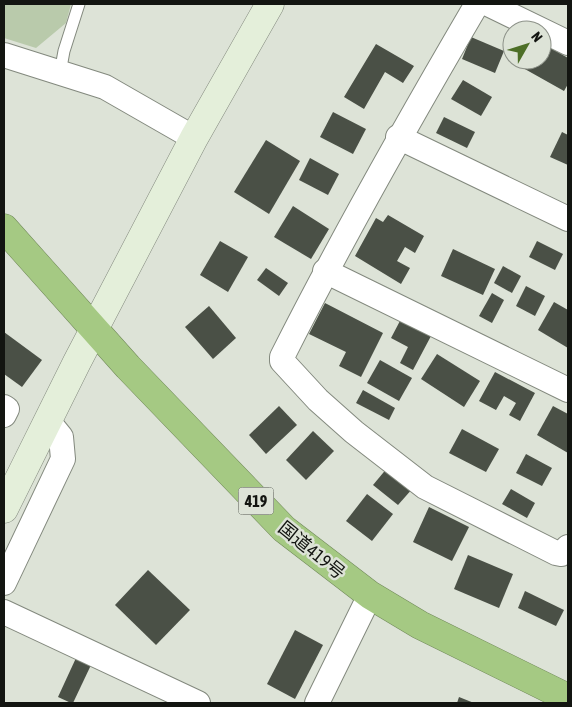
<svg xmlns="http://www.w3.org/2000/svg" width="572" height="707" font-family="'Asap Condensed','Noto Sans JP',sans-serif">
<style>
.green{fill:#b9caab}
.building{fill:#4a5046}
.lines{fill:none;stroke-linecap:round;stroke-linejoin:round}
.lane-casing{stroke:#83897e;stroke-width:13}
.street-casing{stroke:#83897e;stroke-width:26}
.secondary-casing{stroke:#83897e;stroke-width:29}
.highway-casing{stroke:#728a5b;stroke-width:29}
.lane{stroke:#fff;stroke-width:11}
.street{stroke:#fff;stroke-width:24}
.secondary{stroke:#e4efda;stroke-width:28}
.highway{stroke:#a5c983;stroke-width:28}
.labels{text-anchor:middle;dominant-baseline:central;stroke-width:5;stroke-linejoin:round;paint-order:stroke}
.shield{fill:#dde3d7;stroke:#50534c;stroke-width:1}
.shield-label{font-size:16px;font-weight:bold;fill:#131511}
.street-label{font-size:18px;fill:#131511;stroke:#dde3d7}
</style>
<rect width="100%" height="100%" fill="#dde3d7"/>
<!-- green -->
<path class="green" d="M 4,4 L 71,4 L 66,23 L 36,48 L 4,38 Z"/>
<!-- building -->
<g class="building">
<path d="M 471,37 L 504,51 L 495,73 L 462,59 Z"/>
<path d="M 542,43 L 568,58 L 568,84 L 564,91 L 523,68 L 528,60 L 542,60 Z"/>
<path d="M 376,44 L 414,66 L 403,83 L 385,72 L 364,109 L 344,97 Z"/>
<path d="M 463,80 L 492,97 L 481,116 L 451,99 Z"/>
<path d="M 333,112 L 366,129 L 353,154 L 320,137 Z"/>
<path d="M 444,117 L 475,132 L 467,148 L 436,133 Z"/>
<path d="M 562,132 L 568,135 L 568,165 L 550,157 Z"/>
<path d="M 266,140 L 300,161 L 269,214 L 234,192 Z"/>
<path d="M 310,158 L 339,174 L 328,195 L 299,180 Z"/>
<path d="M 293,206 L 329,229 L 311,259 L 274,237 Z"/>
<path d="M 388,215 L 424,236 L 415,253 L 405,247 L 397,261 L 410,268 L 401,284 L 355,256 L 376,218 L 383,222 Z"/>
<path d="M 220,241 L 248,257 L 228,292 L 200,275 Z"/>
<path d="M 537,241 L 563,254 L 555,270 L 529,257 Z"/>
<path d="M 453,249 L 495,269 L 483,295 L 441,276 Z"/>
<path d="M 503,266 L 521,276 L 512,293 L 494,283 Z"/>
<path d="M 266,268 L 288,283 L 279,296 L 257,280 Z"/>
<path d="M 526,286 L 545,296 L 535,316 L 516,306 Z"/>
<path d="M 492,293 L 504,300 L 492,323 L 479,316 Z"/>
<path d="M 554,302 L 568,310 L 568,348 L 538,330 Z"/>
<path d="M 325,303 L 383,333 L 361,377 L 339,366 L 346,352 L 309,334 Z"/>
<path d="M 209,306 L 236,338 L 213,359 L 185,327 Z"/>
<path d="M 401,319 L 431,336 L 413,370 L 400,363 L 408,347 L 391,338 Z"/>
<path d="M 4,332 L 42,360 L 22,387 L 4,374 Z"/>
<path d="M 437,354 L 480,381 L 464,407 L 421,379 Z"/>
<path d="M 380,360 L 412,378 L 399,401 L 367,383 Z"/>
<path d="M 495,372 L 535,393 L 520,421 L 509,415 L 516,403 L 504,396 L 496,410 L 479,401 Z"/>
<path d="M 363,390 L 395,408 L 389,420 L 356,403 Z"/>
<path d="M 279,406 L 297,425 L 266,454 L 249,435 Z"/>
<path d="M 553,406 L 568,414 L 568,453 L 537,435 Z"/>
<path d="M 462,429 L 499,449 L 486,472 L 449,453 Z"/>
<path d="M 313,431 L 334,451 L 306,480 L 286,460 Z"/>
<path d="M 526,454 L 552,468 L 542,486 L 516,473 Z"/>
<path d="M 388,467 L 413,488 L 398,505 L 373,485 Z"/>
<path d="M 511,489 L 535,503 L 527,518 L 502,504 Z"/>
<path d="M 367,494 L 393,514 L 372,541 L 346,521 Z"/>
<path d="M 429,507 L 469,527 L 452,561 L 413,542 Z"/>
<path d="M 468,555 L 513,574 L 499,608 L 454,589 Z"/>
<path d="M 148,570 L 190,610 L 156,645 L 115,605 Z"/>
<path d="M 525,591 L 564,610 L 556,626 L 518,608 Z"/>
<path d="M 295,630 L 323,645 L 295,699 L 267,684 Z"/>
<path d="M 76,658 L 91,665 L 73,703 L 71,703 L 58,697 Z"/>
<path d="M 459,697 L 474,703 L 457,703 Z"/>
</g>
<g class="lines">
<!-- lane casing -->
<g class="lane-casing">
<path id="lane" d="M 60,73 L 64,51 L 79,4"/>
</g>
<!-- street casing -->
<g class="street-casing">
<g id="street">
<path d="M 477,4 C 409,120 343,236 282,357 L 282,361 L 318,400 L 354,432 L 425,487 L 556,553 L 561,554 L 568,547"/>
<path d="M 488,4 L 568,43"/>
<path d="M 4,55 L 105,87 L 194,138"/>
<path d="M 398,137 L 568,219"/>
<path d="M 325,271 L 568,390"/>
<path d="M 4,407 L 7,409 L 4,415"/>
<path d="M 4,583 L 63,459 L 61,437 L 48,421"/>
<path d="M 4,612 L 198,703"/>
<path d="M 317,703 L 370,595"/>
</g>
</g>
<!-- secondary casing -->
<g class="secondary-casing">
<path id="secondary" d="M 4,509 L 77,362 L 194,138 L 270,4"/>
</g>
<!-- highway casing -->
<g class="highway-casing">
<path id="highway" d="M 4,228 L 128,367 L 284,529 L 370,595 L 420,625 L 568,698"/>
</g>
<!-- lane -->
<use href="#lane" class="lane"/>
<!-- street -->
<use href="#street" class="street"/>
<!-- secondary -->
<use href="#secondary" class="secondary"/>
<!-- highway -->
<use href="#highway" class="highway"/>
</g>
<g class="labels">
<!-- shield labels -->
<rect class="shield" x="238.5" y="487.5" width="35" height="27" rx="4"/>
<g class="shield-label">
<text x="256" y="501">419</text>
</g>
<!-- street labels -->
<g class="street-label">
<text transform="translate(312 550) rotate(39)">国道419号</text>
</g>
</g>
<!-- border -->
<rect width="572" height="707" fill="none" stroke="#131511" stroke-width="10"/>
<!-- north arrow -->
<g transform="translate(527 45) rotate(51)"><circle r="24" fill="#dde3d7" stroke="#8c9188"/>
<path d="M0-4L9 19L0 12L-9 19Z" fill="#4d6f27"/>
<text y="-8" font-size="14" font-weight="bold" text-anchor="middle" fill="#131511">N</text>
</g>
</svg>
